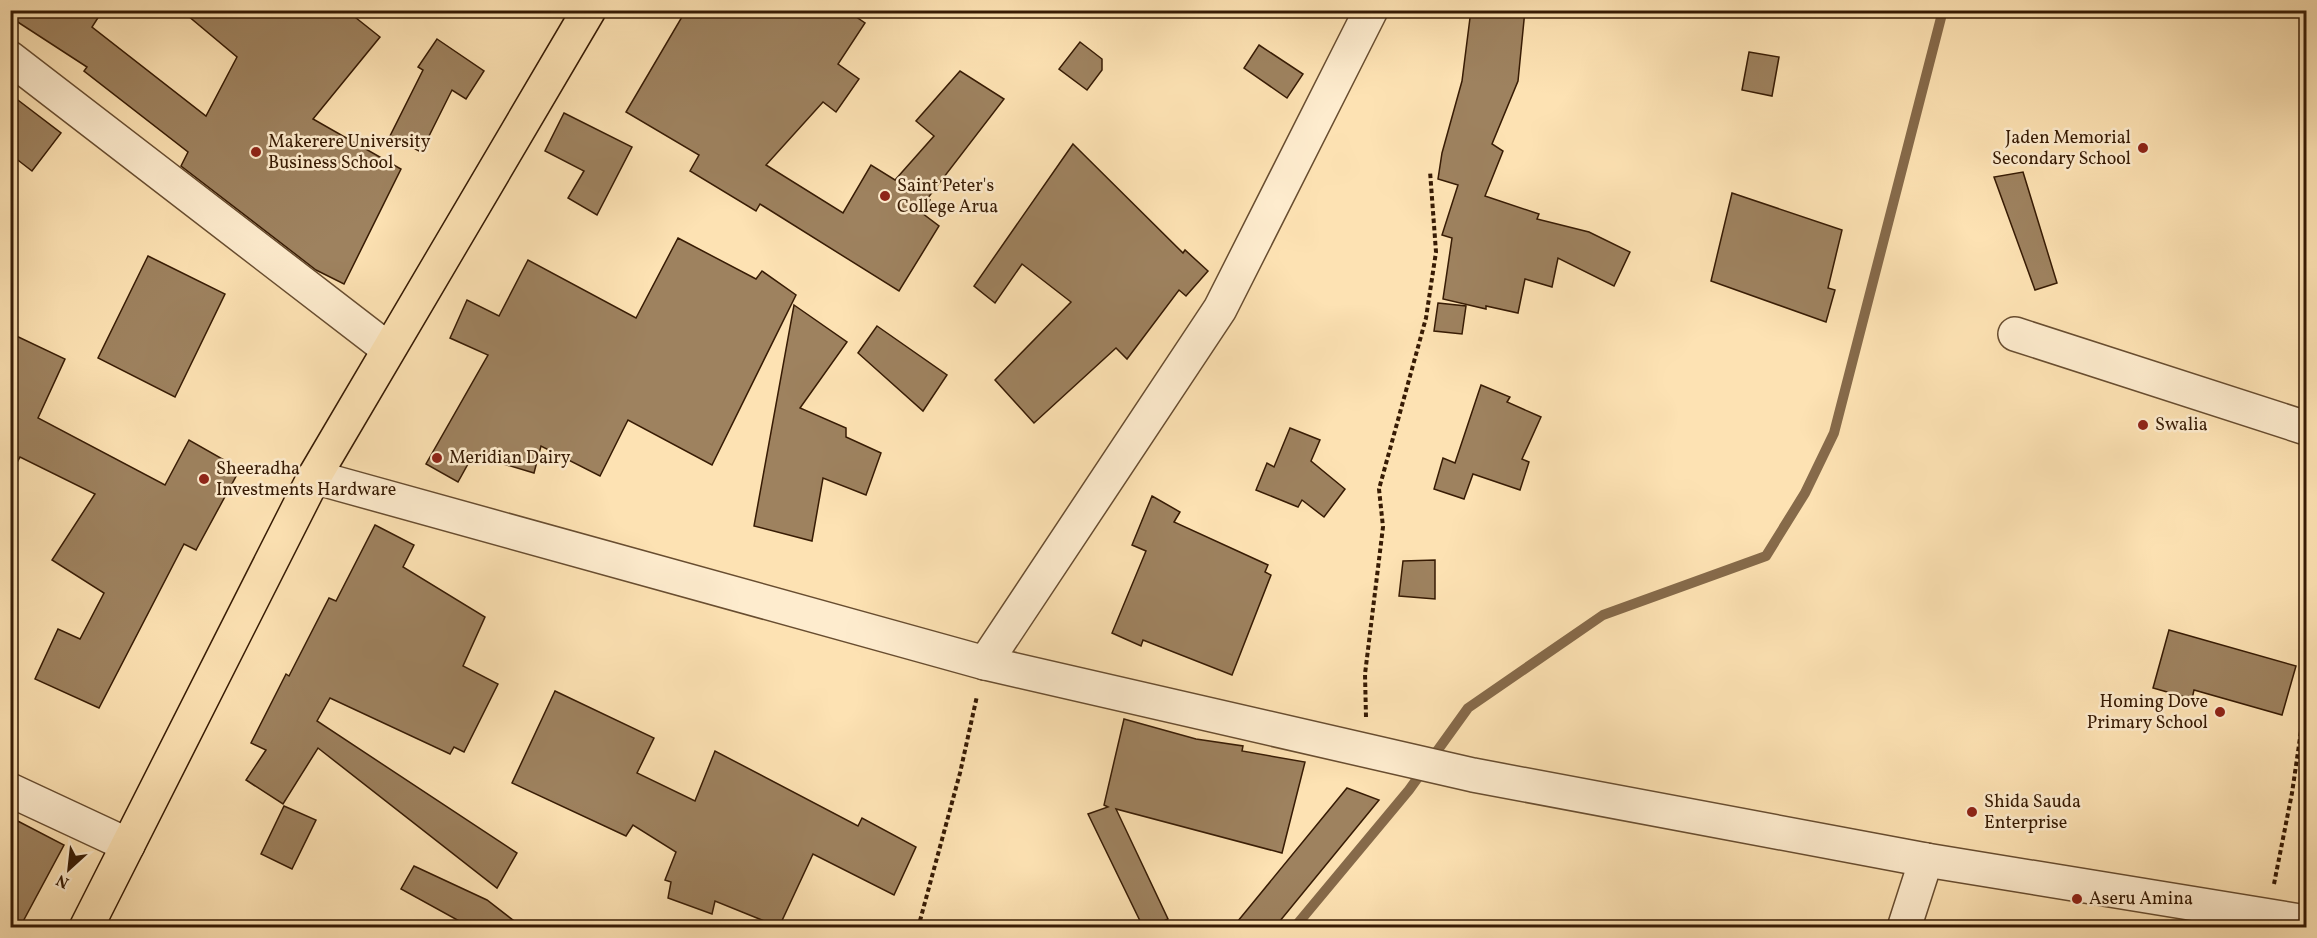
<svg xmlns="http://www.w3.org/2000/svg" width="2317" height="938" font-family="Vollkorn,serif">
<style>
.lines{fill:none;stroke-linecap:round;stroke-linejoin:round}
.stream{stroke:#866a4a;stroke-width:10}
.building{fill:#9e825f;stroke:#371b04;stroke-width:1.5}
.minor-casing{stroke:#684d30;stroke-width:36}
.major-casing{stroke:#371b04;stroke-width:36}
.path{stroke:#371b04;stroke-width:4;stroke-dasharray:4.5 3;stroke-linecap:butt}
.minor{stroke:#feecce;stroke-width:33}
.major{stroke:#fde2b3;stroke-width:33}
.poi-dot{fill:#8f2418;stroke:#feecce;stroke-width:2}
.labels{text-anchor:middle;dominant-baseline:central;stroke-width:5;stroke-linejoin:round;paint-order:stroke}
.poi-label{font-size:18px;fill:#371b04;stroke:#feecce;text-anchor:start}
</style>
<rect width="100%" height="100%" fill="#fde2b3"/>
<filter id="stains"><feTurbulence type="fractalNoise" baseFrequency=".00333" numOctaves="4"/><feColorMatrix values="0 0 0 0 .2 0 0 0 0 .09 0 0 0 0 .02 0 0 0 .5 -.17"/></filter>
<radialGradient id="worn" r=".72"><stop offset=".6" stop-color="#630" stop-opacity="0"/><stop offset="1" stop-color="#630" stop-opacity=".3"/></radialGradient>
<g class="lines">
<!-- stream -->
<path class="stream" d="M 1294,928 L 1409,790 L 1468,708 L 1603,615 L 1766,556 L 1805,493 L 1834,433 L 1943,10"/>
</g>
<!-- building -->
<g class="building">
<path d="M 10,10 L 103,10 L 92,27 L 206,116 L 237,57 L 181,10 L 346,10 L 380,37 L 313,119 L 401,169 L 344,284 L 316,270 L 181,166 L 188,152 L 84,71 L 87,67 L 10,17 Z"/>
<path d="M 686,10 L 846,10 L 865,23 L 838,64 L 859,79 L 836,112 L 823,102 L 766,165 L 843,213 L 871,165 L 895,180 L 934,136 L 916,121 L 960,71 L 1004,99 L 927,199 L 930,200 L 922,213 L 939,226 L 899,291 L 760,204 L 756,211 L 690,171 L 699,155 L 626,112 Z"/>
<path d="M 1471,10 L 1525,10 L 1518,81 L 1492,144 L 1503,151 L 1485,196 L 1539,214 L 1537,219 L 1589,232 L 1630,252 L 1614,286 L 1558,258 L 1552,287 L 1525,279 L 1518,313 L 1486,306 L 1486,309 L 1443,299 L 1452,238 L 1442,235 L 1458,185 L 1438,179 L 1442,153 L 1462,81 Z"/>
<path d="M 437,39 L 484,71 L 466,99 L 452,90 L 421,152 L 390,136 L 423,70 L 418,67 Z"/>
<path d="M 1080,42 L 1102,59 L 1102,70 L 1087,90 L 1059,69 Z"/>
<path d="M 1259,45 L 1303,74 L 1287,98 L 1244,68 Z"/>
<path d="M 1749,52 L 1779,57 L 1772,96 L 1742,90 Z"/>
<path d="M 10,94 L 61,133 L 32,171 L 10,154 Z"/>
<path d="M 564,113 L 632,147 L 597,215 L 568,198 L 584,171 L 545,151 Z"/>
<path d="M 1073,144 L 1183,253 L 1185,250 L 1208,271 L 1186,296 L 1179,290 L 1127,359 L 1116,348 L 1034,423 L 995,380 L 1071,302 L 1022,264 L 995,303 L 974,286 Z"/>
<path d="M 2023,172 L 2057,283 L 2035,290 L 1994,177 Z"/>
<path d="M 1732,193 L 1842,230 L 1828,288 L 1835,290 L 1826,322 L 1711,281 Z"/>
<path d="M 678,238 L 756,279 L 762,271 L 796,295 L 712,465 L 628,420 L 600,476 L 541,446 L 534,473 L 473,455 L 458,482 L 426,464 L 488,355 L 450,338 L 467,300 L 499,316 L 528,260 L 636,318 Z"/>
<path d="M 148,256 L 225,294 L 175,397 L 98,358 Z"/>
<path d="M 1438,303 L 1466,306 L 1462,334 L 1434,331 Z"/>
<path d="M 794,305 L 847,342 L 800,408 L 846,428 L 846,437 L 881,453 L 866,495 L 823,478 L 812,541 L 754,526 Z"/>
<path d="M 877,326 L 947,375 L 923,411 L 858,353 Z"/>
<path d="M 10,333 L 65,359 L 38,418 L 165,485 L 189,440 L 240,469 L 196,550 L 184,544 L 99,708 L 35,679 L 58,629 L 80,639 L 104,593 L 52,560 L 95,494 L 20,457 L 10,476 Z"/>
<path d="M 1481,385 L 1510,397 L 1507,402 L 1541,417 L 1522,459 L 1529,462 L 1520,490 L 1473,474 L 1464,499 L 1434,489 L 1443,458 L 1455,463 Z"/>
<path d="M 1290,428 L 1320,440 L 1311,461 L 1345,489 L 1324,517 L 1302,500 L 1298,507 L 1256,490 L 1267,463 L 1274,467 Z"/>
<path d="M 1152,496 L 1180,512 L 1174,522 L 1268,565 L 1265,572 L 1271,575 L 1232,675 L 1143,640 L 1141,646 L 1112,633 L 1146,551 L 1132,545 Z"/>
<path d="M 375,525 L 414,545 L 403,567 L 485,617 L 463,666 L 498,684 L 464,752 L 454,747 L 450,754 L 330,698 L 317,721 L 517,853 L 497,888 L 318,748 L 283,804 L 246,780 L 266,750 L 251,743 L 286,674 L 289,676 L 329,598 L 336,601 Z"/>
<path d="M 1435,560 L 1435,599 L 1399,596 L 1403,561 Z"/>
<path d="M 2169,630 L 2296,666 L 2282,715 L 2194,690 L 2192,699 L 2153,688 Z"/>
<path d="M 555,691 L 654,738 L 637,773 L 695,801 L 715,751 L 858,826 L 862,818 L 916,847 L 894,895 L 813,854 L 779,927 L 715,901 L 712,914 L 668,898 L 671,882 L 665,880 L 676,852 L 633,825 L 626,836 L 512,783 Z"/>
<path d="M 1124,719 L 1196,739 L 1243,746 L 1242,751 L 1305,762 L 1282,853 L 1116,809 L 1168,919 L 1151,927 L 1143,927 L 1088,814 L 1108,807 L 1104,805 Z"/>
<path d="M 1347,788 L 1379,800 L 1275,927 L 1233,927 Z"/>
<path d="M 284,806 L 316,820 L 292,869 L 261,854 Z"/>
<path d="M 10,817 L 64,845 L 20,927 L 10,927 Z"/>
<path d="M 414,866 L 487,900 L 522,927 L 470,927 L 401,889 Z"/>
</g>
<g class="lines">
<!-- minor casing -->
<g class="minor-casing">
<g id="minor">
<path d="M 10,58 L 388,349"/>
<path d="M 2015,334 L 2306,428"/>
<path d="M 314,477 L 985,663 L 1473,775 L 1926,860 L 2306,922"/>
<path d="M 985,663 L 1220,309 L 1371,10"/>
<path d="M 10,790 L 128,845"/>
<path d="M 1904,928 L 1926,860"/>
</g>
</g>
<!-- major casing -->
<g class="major-casing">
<path id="major" d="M 86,928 L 314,477 L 589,10"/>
</g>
<!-- path -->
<g class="path">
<path d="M 1366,717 L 1365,674 L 1383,527 L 1379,489 L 1426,318 L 1436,252 L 1430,171"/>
<path d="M 2274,884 L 2292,793 L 2306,697"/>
<path d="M 918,928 L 960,773 L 977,696"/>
</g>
<!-- minor -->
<use href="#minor" class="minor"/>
<!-- major -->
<use href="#major" class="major"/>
</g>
<!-- markers -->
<g class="poi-dot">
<circle cx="2143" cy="148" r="6"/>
<circle cx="256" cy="152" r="6"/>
<circle cx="885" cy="196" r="6"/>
<circle cx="2143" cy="425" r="6"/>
<circle cx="437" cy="458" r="6"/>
<circle cx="204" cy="479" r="6"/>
<circle cx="2220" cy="712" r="6"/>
<circle cx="1972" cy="812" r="6"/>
<circle cx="2077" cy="899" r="6"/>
</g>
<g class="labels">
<!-- poi labels -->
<g class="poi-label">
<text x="2131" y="138" text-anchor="end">Jaden Memorial<tspan x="2131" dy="21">Secondary School</tspan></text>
<text x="268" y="142">Makerere University<tspan x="268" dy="21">Business School</tspan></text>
<text x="897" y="186">Saint Peter's<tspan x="897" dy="21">College Arua</tspan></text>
<text x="2155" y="425">Swalia</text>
<text x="449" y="458">Meridian Dairy</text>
<text x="216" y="469">Sheeradha<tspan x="216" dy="21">Investments Hardware</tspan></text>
<text x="2208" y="702" text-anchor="end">Homing Dove<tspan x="2208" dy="21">Primary School</tspan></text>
<text x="1984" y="802">Shida Sauda<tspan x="1984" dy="21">Enterprise</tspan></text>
<text x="2089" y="899">Aseru Amina</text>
</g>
</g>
<!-- margin -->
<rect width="2317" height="938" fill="none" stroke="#fde2b3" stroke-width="36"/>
<rect x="12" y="12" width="2293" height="914" fill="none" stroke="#371b04" stroke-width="3"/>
<rect x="18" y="18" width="2281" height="902" fill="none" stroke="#371b04" stroke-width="1.5"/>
<!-- north arrow -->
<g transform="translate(69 869) rotate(207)" stroke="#feecce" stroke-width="4.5" paint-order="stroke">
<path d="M0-4.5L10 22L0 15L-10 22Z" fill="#371b04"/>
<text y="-9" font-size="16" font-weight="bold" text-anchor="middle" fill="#371b04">N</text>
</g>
<rect width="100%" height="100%" filter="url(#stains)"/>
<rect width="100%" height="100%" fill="url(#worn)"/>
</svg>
